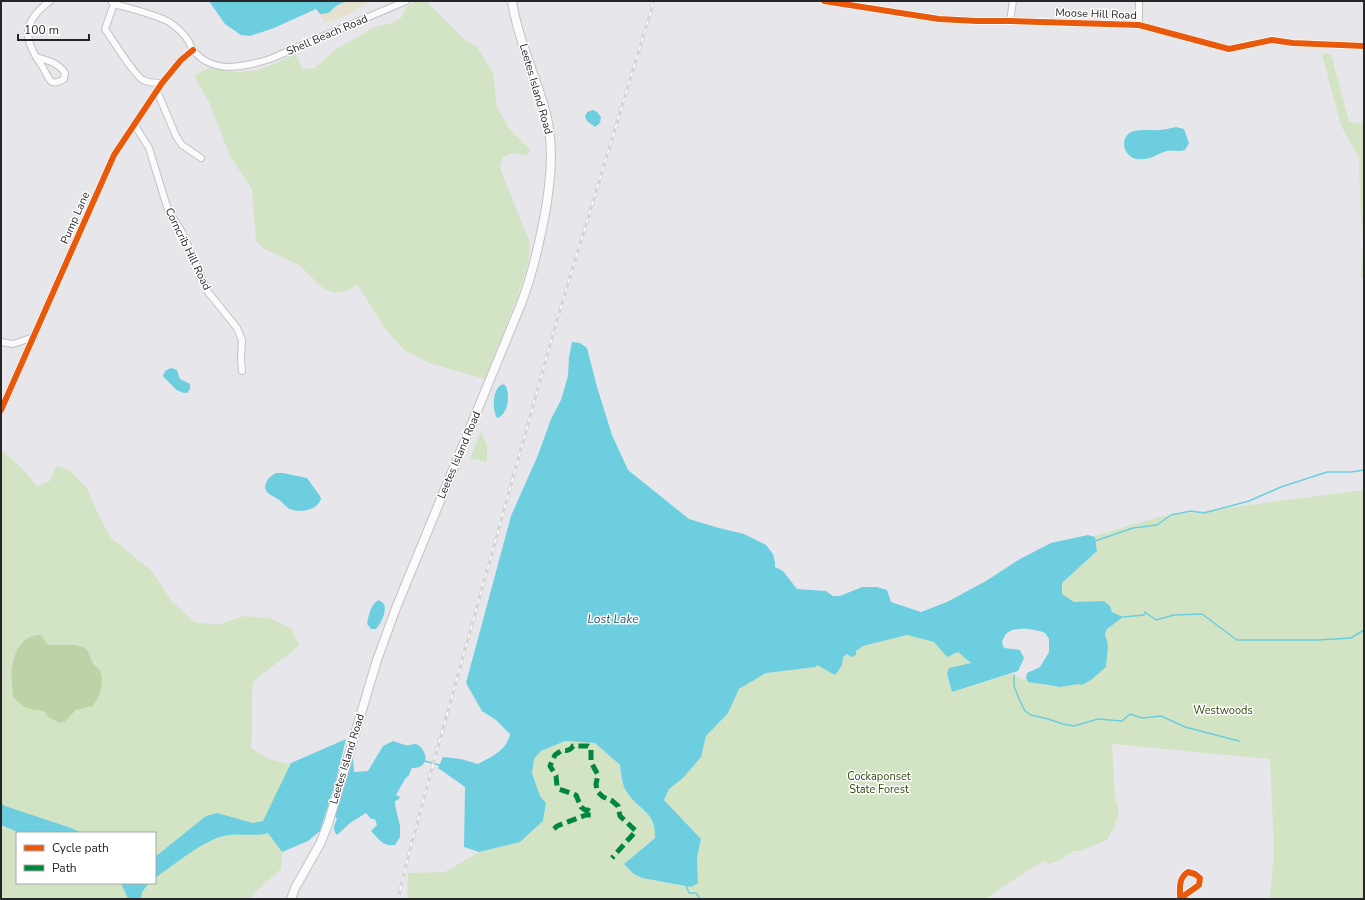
<svg xmlns="http://www.w3.org/2000/svg" width="1365" height="900" font-family="'Nunito Sans',sans-serif">
<style>
.green{fill:#d3e4c4;fill-rule:evenodd}
.forest{fill:#bdd3a7}
.sand{fill:#e6e1ce}
.water{fill:#6dcee0}
.lines{fill:none;stroke-linecap:round;stroke-linejoin:round}
.stream{stroke:#6dcee0;stroke-width:1.5}
.minor-casing{stroke:#c2c2c5;stroke-width:8}
.major-casing{stroke:#c2c2c5;stroke-width:10}
.minor{stroke:#fbfbfc;stroke-width:6}
.major{stroke:#fbfbfc;stroke-width:8}
.rail-casing{stroke:#d5d5d6;stroke-width:3}
.rail{stroke:#fff;stroke-width:1.5;stroke-dasharray:4.5;stroke-linecap:butt}
.quiet{stroke:#00873e;stroke-width:5;stroke-dasharray:10 5;stroke-linecap:butt}
.cycleway-casing{stroke:#fff;stroke-width:8}
.cycleway{stroke:#e8590c;stroke-width:6}
.labels{text-anchor:middle;dominant-baseline:central;stroke-width:3;stroke-linejoin:round;paint-order:stroke}
.street-label{font-size:11px;fill:#262629;stroke:#fff}
.park-label{font-size:11px;fill:#314a0f;stroke:#fff}
.water-label{font-size:12px;font-style:italic;fill:#275e68;stroke:#fff}
</style>
<rect width="100%" height="100%" fill="#e7e7eb"/>
<!-- green -->
<g class="green">
<path d="M 416,1 L 426,1 L 464,39 L 477,47 L 493,72 L 497,107 L 508,127 L 523,143 L 530,149 L 528,156 L 512,153 L 503,157 L 500,168 L 530,243 L 528,264 L 518,296 L 485,379 L 429,363 L 404,350 L 384,327 L 358,285 L 346,291 L 334,293 L 324,289 L 299,265 L 264,249 L 256,241 L 252,189 L 230,156 L 209,102 L 194,76 L 208,68 L 235,72 L 252,71 L 267,67 L 296,54 L 302,69 L 315,68 L 336,49 L 375,27 L 392,23 L 401,18 L 407,6 Z"/>
<path d="M 1322,54 L 1331,54 L 1349,122 L 1364,123 L 1364,278 L 1361,278 L 1363,242 L 1360,204 L 1359,157 L 1341,126 Z"/>
<path d="M 481,431 L 487,446 L 487,462 L 470,458 Z"/>
<path d="M 1,450 L 22,468 L 37,486 L 50,481 L 56,466 L 68,469 L 87,488 L 98,514 L 111,538 L 151,570 L 171,600 L 194,622 L 217,625 L 244,616 L 269,618 L 291,628 L 299,645 C 285,658 268,669 253,682 C 251,704 253,726 251,748 L 269,759 L 289,764 L 281,869 L 248,899 L 1,899 ZM 42,636 L 47,644 C 61,647 75,641 88,649 L 91,659 L 97,666 L 89,708 L 80,708 L 73,713 L 46,713 L 42,711 L 33,710 L 11,689 C 9,676 15,646 27,639 C 31,636 37,637 42,636 ZM 17,833 L 155,833 L 155,883 L 17,883 Z"/>
<path d="M 1364,490 L 1364,899 L 1270,899 L 1274,850 L 1270,759 L 1112,744 L 1115,798 L 1119,811 L 1114,828 L 1107,840 L 1080,851 L 1074,851 L 1058,861 L 1049,864 L 1043,861 L 1041,862 L 985,899 L 407,899 L 408,873 L 445,872 L 479,852 L 520,842 L 543,821 L 546,803 L 540,796 L 532,773 L 534,759 L 541,751 L 565,741 L 595,743 L 619,764 L 621,779 L 627,794 L 650,817 L 655,827 L 655,837 L 624,864 L 642,878 L 691,887 L 698,876 L 697,858 L 701,839 L 664,800 L 669,789 L 683,778 L 701,757 L 706,736 L 728,713 L 739,689 L 766,673 L 816,667 L 817,665 L 843,663 L 843,657 L 863,646 L 907,635 L 934,642 L 947,657 L 958,652 L 971,663 L 947,674 L 952,692 L 1011,674 C 1035,685 1051,688 1078,684 L 1108,645 C 1103,627 1109,627 1122,617 L 1112,612 L 1110,606 L 1074,602 L 1062,594 L 1062,583 L 1097,551 L 1095,536 L 1158,517 Z"/>
</g>
<!-- forest -->
<path class="forest" d="M 37,635 L 42,636 L 47,644 C 59,647 72,642 83,647 C 89,649 89,654 91,659 C 93,664 98,667 100,671 C 105,682 99,698 93,706 L 76,710 L 64,722 L 60,723 L 48,717 L 46,713 L 42,711 L 33,710 L 24,707 L 14,698 C 9,681 10,652 26,639 C 29,637 33,636 37,635 Z"/>
<!-- sand -->
<path class="sand" d="M 347,1 L 371,1 C 360,8 337,22 324,22 L 320,14 C 333,14 329,10 338,5 C 341,3 344,3 347,1 Z"/>
<!-- water -->
<g class="water">
<path d="M 209,1 L 347,1 C 344,3 341,3 338,5 C 329,10 333,14 320,14 L 316,9 L 274,28 L 250,36 L 241,35 L 225,24 Z"/>
<path d="M 593,110 L 597,112 L 601,117 L 600,123 L 595,127 L 587,121 L 585,117 L 587,112 Z"/>
<path d="M 1176,127 L 1184,129 L 1189,143 L 1185,150 C 1179,152 1173,150 1167,151 C 1156,154 1149,161 1137,159 C 1123,157 1118,136 1134,131 C 1142,129 1150,131 1158,130 C 1164,130 1170,128 1176,127 Z"/>
<path d="M 572,342 L 580,343 L 587,348 L 597,387 L 612,435 L 628,470 L 689,519 L 719,528 L 744,534 L 766,545 L 773,554 L 775,562 L 775,567 L 783,571 L 797,589 L 826,591 L 833,596 L 840,596 L 862,587 L 877,587 L 887,590 L 891,602 L 921,612 L 947,602 L 986,581 L 1020,559 L 1051,543 L 1088,535 L 1095,537 L 1097,551 L 1062,583 L 1062,594 L 1074,602 L 1104,601 L 1110,606 L 1112,612 L 1123,617 L 1107,629 L 1105,634 L 1108,645 L 1106,667 L 1091,680 L 1082,685 L 1078,684 L 1061,687 L 1028,682 L 1026,678 L 1027,673 L 1040,667 L 1049,652 L 1049,639 L 1045,633 C 1035,629 1016,626 1007,633 C 1005,635 1003,639 1002,642 L 1004,648 L 1020,650 L 1024,658 L 1018,671 L 952,692 L 947,674 L 949,668 L 971,663 L 958,652 L 947,657 L 934,642 L 907,635 L 863,646 L 856,651 L 856,655 L 851,657 L 847,654 L 843,657 C 843,665 840,669 835,675 L 817,665 L 816,667 L 766,673 L 739,689 L 728,713 L 706,736 L 701,757 L 683,778 L 669,789 L 664,800 L 701,839 L 697,858 L 698,883 L 691,887 L 642,878 L 634,874 L 624,864 L 655,838 C 656,812 641,812 628,794 C 622,786 621,775 620,765 L 595,743 L 565,741 L 541,751 L 534,759 L 532,773 L 540,796 L 546,803 L 543,821 L 520,842 L 479,852 L 464,847 L 465,787 L 438,768 L 443,757 L 461,759 L 478,764 C 491,757 507,750 510,734 L 496,720 L 482,711 L 466,683 L 511,516 L 538,455 L 551,419 L 561,400 L 568,376 L 569,357 Z"/>
<path d="M 171,368 L 177,370 L 180,379 L 190,384 L 190,389 L 187,393 C 177,394 170,383 163,376 L 165,371 Z"/>
<path d="M 503,384 L 505,385 C 511,394 508,415 497,418 C 492,409 492,388 503,384 Z"/>
<path d="M 276,473 L 283,473 L 307,478 L 320,496 L 321,499 C 317,511 298,514 288,508 C 284,505 281,500 276,498 C 271,495 267,494 265,488 C 265,481 270,476 276,473 Z"/>
<path d="M 379,600 L 384,604 C 387,612 381,623 376,629 L 371,629 L 367,624 C 369,615 370,604 379,600 Z"/>
<path d="M 346,739 L 335,784 L 320,831 L 308,841 L 282,852 L 268,833 C 255,837 242,833 229,835 C 207,837 174,865 155,878 L 155,857 L 206,816 L 217,813 L 253,823 L 263,821 L 291,763 Z"/>
<path d="M 393,741 C 397,742 401,744 405,745 C 409,746 411,744 415,744 C 422,745 427,755 425,761 C 423,767 417,768 412,768 L 409,775 L 405,779 L 396,795 L 400,797 L 398,800 L 395,801 L 395,805 L 400,826 L 400,837 L 395,845 C 383,847 379,839 371,831 L 377,825 L 375,819 L 371,819 L 366,813 L 350,823 L 337,835 C 332,829 334,826 337,819 L 335,816 L 353,757 L 354,772 L 368,771 L 383,746 Z"/>
<path d="M 1,803 L 5,806 L 71,828 L 82,833 L 20,833 L 1,825 Z"/>
<path d="M 121,883 L 149,883 L 142,892 L 141,899 L 128,899 Z"/>
</g>
<g class="lines">
<!-- stream -->
<g class="stream">
<path d="M 1095,541 L 1133,528 L 1157,525 L 1171,515 L 1191,511 L 1204,513 L 1249,501 L 1281,487 L 1327,472 L 1351,472 L 1364,470"/>
<path d="M 1123,617 L 1144,615 L 1145,612 L 1156,620 L 1174,615 L 1202,614 L 1237,640 L 1318,640 L 1351,638 L 1364,630"/>
<path d="M 1014,675 L 1014,686 L 1020,701 L 1025,711 L 1031,715 L 1048,719 L 1063,724 L 1074,726 L 1098,719 L 1122,721 L 1130,714 L 1142,718 L 1161,716 L 1185,727 L 1239,741"/>
<path d="M 425,761 L 439,765"/>
<path d="M 686,886 L 689,893 L 696,893 L 700,899"/>
</g>
<!-- minor casing -->
<g class="minor-casing">
<g id="minor">
<path d="M 111,1 L 114,4 C 128,8 162,16 172,24 C 177,28 184,34 187,39 C 190,43 191,47 193,50 C 213,75 244,67 270,59 L 406,1"/>
<path d="M 824,1 L 939,19 L 977,21 L 1010,21 L 1139,25 L 1229,49 L 1272,40 L 1293,43 L 1364,46"/>
<path d="M 1139,1 L 1139,25"/>
<path d="M 114,4 L 105,29 C 113,40 133,74 143,80 C 149,83 156,83 162,83"/>
<path d="M 1010,21 L 1013,1"/>
<path d="M 36,57 C 47,60 59,63 65,73 L 64,79 C 60,81 57,84 52,82 C 48,79 45,71 42,66 C 23,39 21,23 50,1"/>
<path d="M 157,91 L 176,136 L 182,145 L 201,158"/>
<path d="M 134,124 L 149,148 L 168,210 L 182,232 L 208,292 L 237,328 L 242,340 L 241,359 L 242,371"/>
<path d="M 1,342 L 13,344 L 34,337"/>
<path d="M 1,410 L 114,155 L 162,83 L 181,60 L 193,50"/>
<path d="M 1180,899 C 1180,889 1178,878 1188,872 L 1195,874 L 1200,878 L 1199,885 L 1185,895 L 1182,899"/>
</g>
</g>
<!-- major casing -->
<g class="major-casing">
<path id="major" d="M 291,899 L 295,888 L 320,844 L 328,824 L 377,660 L 396,608 L 521,304 C 533,273 540,241 546,208 C 551,176 554,146 546,114 C 536,76 518,40 512,1"/>
</g>
<!-- minor -->
<use href="#minor" class="minor"/>
<!-- major -->
<use href="#major" class="major"/>
<!-- rail casing -->
<g class="rail-casing">
<path id="rail" d="M 398,899 L 409,853 L 434,761 L 557,320 L 654,1"/>
</g>
<!-- rail -->
<use href="#rail" class="rail"/>
<!-- quiet -->
<path class="quiet" d="M 554,829 L 557,826 L 586,815 L 591,815 L 591,812 L 588,810 L 585,810 L 581,807 L 576,795 L 559,789 L 557,786 L 556,776 L 550,766 L 555,755 L 562,750 C 567,751 570,751 573,746 L 588,746 L 591,749 L 591,762 L 598,775 L 596,784 L 597,791 L 603,797 L 611,800 L 618,806 L 620,816 L 636,831 L 612,858"/>
<!-- cycleway casing -->
<g class="cycleway-casing">
<g id="cycleway">
<path d="M 824,1 L 939,19 L 977,21 L 1010,21 L 1139,25 L 1229,49 L 1272,40 L 1293,43 L 1364,46"/>
<path d="M 1,410 L 114,155 L 162,83 L 181,60 L 193,50"/>
<path d="M 1180,899 C 1180,889 1178,878 1188,872 L 1195,874 L 1200,878 L 1199,885 L 1185,895 L 1182,899"/>
</g>
</g>
<!-- cycleway -->
<use href="#cycleway" class="cycleway"/>
</g>
<g class="labels">
<!-- street labels -->
<g class="street-label">
<text transform="translate(1096 14) rotate(2)">Moose Hill Road</text>
<text transform="translate(327 35) rotate(-23)">Shell Beach Road</text>
<text transform="translate(536 89) rotate(74)">Leetes Island Road</text>
<text transform="translate(75 218) rotate(-66)">Pump Lane</text>
<text transform="translate(188 249) rotate(64)">Corncrib Hill Road</text>
<text transform="translate(459 455) rotate(-67)">Leetes Island Road</text>
<text transform="translate(347 759) rotate(-73)">Leetes Island Road</text>
</g>
<!-- park labels -->
<g class="park-label">
<text x="1223" y="710">Westwoods</text>
<text x="879" y="776">Cockaponset<tspan x="879" dy="13">State Forest</tspan></text>
</g>
<!-- water labels -->
<g class="water-label">
<text x="613" y="619">Lost Lake</text>
</g>
</g>
<!-- border -->
<rect width="1365" height="900" fill="none" stroke="#262629" stroke-width="4"/>
<!-- legend -->
<rect x="16" y="832" width="140" height="52" fill="#ffffff" stroke="#a8a8a9"/>
<rect x="24" y="845" width="20" height="6" fill="#e8590c" stroke="#a8a8a9"/>
<text x="52" y="852" font-size="12" fill="#262629">Cycle path</text>
<rect x="24" y="865" width="20" height="6" fill="#00873e" stroke="#a8a8a9"/>
<text x="52" y="872" font-size="12" fill="#262629">Path</text>
<!-- scale -->
<path d="M18 34v6h71v-6" fill="none" stroke="#262629" stroke-width="2"/>
<text x="24" y="34" font-size="12" fill="#262629" stroke="#ffffff" stroke-width="3" paint-order="stroke">100 m</text>
</svg>
